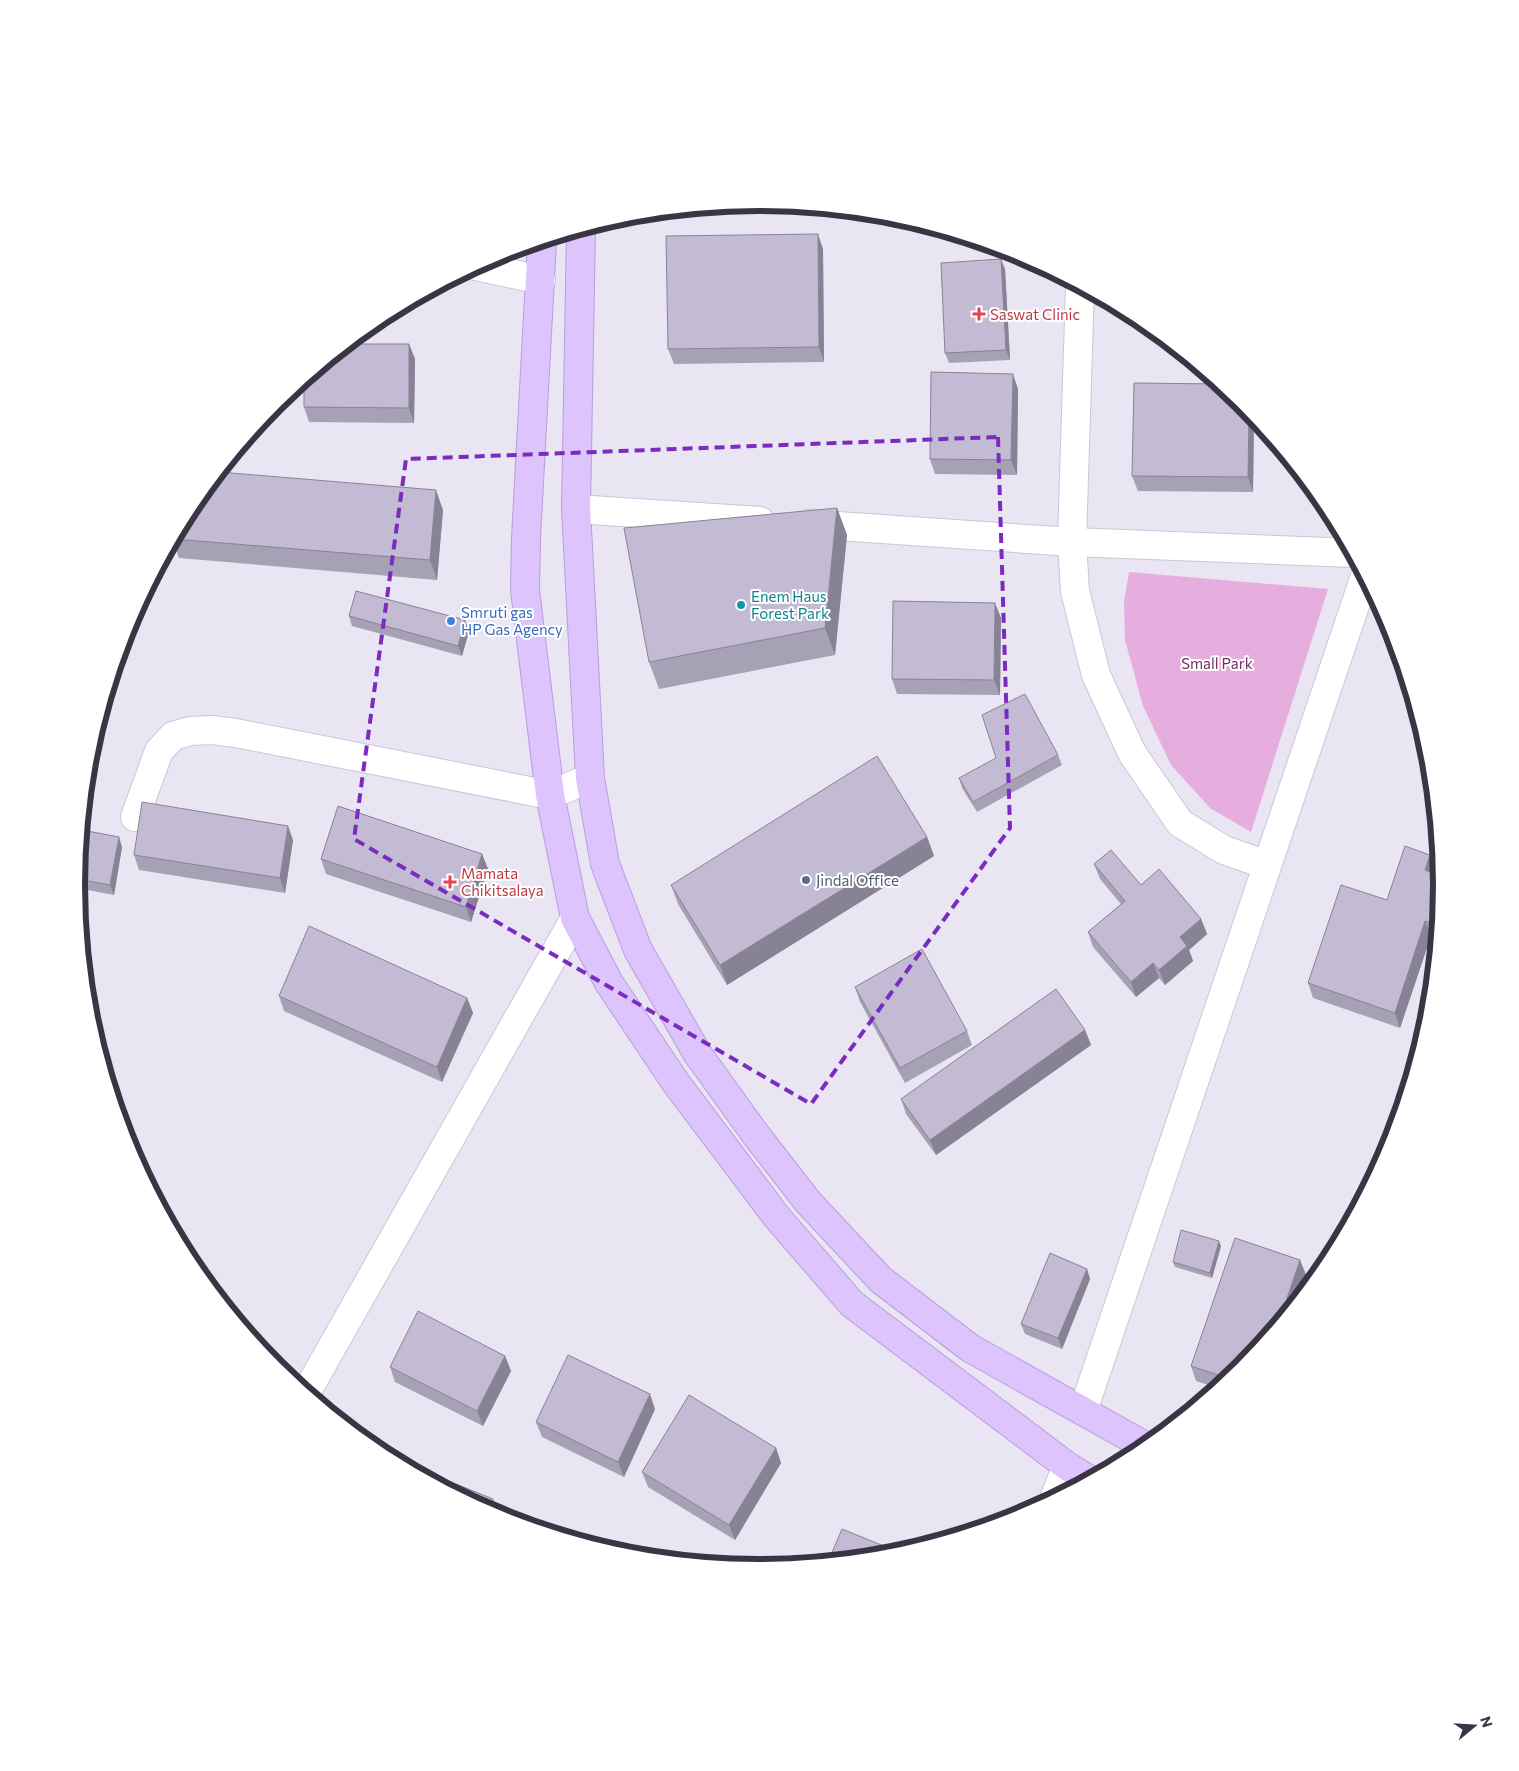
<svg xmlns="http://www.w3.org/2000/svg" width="1519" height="1771" font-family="Commissioner,sans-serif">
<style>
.green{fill:#e6aedf}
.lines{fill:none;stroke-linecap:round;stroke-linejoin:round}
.street-casing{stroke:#cdc5db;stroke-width:30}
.secondary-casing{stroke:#b99dde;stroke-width:30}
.street{stroke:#fff;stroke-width:28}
.secondary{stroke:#ddc4fd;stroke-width:28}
.wall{fill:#a7a1b5}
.shaded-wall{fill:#888394}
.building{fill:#c2bbd3;stroke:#888394}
.marked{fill:none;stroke:#7b2cbf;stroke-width:4;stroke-dasharray:10 6;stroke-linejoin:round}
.health-dot{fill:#e0444e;stroke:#fff;stroke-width:2}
.culture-dot{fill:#0f9aa8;stroke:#fff;stroke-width:2}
.shop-dot{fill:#3f7fe0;stroke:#fff;stroke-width:2}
.service-dot{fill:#5c6f8a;stroke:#fff;stroke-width:2}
.labels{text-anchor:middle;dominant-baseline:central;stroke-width:4;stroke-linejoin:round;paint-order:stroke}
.health-label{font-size:15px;fill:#be3a42;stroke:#fff;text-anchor:start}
.culture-label{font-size:15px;fill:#0d838f;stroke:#fff;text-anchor:start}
.shop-label{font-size:15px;fill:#366cbe;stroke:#fff;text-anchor:start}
.park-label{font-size:15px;fill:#75295e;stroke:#fff}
.service-label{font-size:15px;fill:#4e5e75;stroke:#fff;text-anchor:start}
.rim{fill:none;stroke:#393544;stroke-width:6}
</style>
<rect width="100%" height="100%" fill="#eae5f2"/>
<!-- green -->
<path class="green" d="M 1129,572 L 1328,589 L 1251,832 L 1210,808 L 1171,765 L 1143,706 L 1125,640 L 1124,602 Z"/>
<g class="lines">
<!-- street casing -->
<g class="street-casing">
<g id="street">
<path d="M 476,266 L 541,280"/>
<path d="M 1080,286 L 1072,542 L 1075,591 L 1096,675 L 1132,753 L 1180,823 L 1224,850 L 1267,865"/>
<path d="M 576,509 L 760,521"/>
<path d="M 808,524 L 1072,542 L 1353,553"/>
<path d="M 135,817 L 159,751 L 173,736 L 190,731 L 212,730 L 236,733 L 550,795 L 590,778"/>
<path d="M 306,1393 L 575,918"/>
<path d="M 1083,1411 L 1365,576"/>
<path d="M 1054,1499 L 1067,1466"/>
</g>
</g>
<!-- secondary casing -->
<g class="secondary-casing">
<g id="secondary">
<path d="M 581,229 L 576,509 L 590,778 L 605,864 L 638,950 L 697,1053 L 756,1135 L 808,1202 L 881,1280 L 970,1348 L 1147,1447"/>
<path d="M 542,241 L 526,538 L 525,590 L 550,795 L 575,918 L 609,983 L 676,1083 L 776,1216 L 852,1304 L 1067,1466 L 1090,1480"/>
</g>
</g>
<!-- street -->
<use href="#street" class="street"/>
<!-- secondary -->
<use href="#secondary" class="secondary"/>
</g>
<!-- wall -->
<g class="wall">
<path d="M 760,202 L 784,205 L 748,203 Z"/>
<path d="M 823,249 L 824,362 L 674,364 L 668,349 Z"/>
<path d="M 1005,269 L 1010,360 L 949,363 L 945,353 Z"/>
<path d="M 1167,340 L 1184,354 L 1170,354 L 1167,344 Z"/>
<path d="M 409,344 L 415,359 L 414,423 L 309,422 L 304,407 Z"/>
<path d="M 1018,389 L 1017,475 L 935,474 L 930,459 Z"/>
<path d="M 1243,403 L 1254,416 L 1253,492 L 1138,491 L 1132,476 Z"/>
<path d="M 192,506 L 443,510 L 437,580 L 179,558 L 173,541 Z"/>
<path d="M 837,508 L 847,535 L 835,655 L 659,689 L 649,662 Z"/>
<path d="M 349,616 L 469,631 L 462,656 L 352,626 Z"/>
<path d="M 1001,618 L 1000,695 L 897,694 L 892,679 Z"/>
<path d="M 1058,755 L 1062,765 L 977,812 L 962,788 L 959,778 Z"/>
<path d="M 82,830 L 122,847 L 114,895 L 77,888 Z"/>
<path d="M 927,837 L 934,856 L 727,985 L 678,904 L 671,885 Z"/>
<path d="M 293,840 L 285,893 L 139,870 L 134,855 Z"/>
<path d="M 482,854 L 488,869 L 471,922 L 326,874 L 321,859 Z"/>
<path d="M 1430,855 L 1435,869 L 1434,873 L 1443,886 L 1438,939 L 1431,936 L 1400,1028 L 1313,998 L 1308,983 L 1387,900 Z"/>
<path d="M 1094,864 L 1141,885 L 1201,919 L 1207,934 L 1189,950 L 1193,961 L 1165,985 L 1159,978 L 1136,997 L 1093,947 L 1088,932 L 1121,904 L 1100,879 Z"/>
<path d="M 855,987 L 967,1031 L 972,1045 L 905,1083 L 860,1002 Z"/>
<path d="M 279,996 L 467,998 L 473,1013 L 442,1082 L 284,1011 Z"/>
<path d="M 1085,1030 L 1091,1045 L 936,1155 L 906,1114 L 901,1099 Z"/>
<path d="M 1221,1246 L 1212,1278 L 1175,1267 L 1173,1262 Z"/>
<path d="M 1300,1260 L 1306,1275 L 1296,1304 L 1242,1369 L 1218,1388 L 1196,1381 L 1191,1366 Z"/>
<path d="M 1087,1269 L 1090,1279 L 1062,1349 L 1025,1334 L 1021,1324 Z"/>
<path d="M 505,1356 L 511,1371 L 483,1426 L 395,1382 L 390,1367 Z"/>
<path d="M 655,1409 L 624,1477 L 542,1437 L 536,1422 Z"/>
<path d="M 776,1448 L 781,1463 L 735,1540 L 648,1487 L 642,1472 Z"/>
</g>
<!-- shaded-wall -->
<g class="shaded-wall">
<path d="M 818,234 L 823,249 L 824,362 L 819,347 Z"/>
<path d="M 1001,259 L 1005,269 L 1010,360 L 1006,350 Z"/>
<path d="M 409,344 L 415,359 L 414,423 L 409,408 Z"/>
<path d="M 1013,374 L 1018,389 L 1017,475 L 1011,460 Z"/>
<path d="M 1249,410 L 1254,416 L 1253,492 L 1248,477 Z"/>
<path d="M 436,490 L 443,510 L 437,580 L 430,560 Z"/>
<path d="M 837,508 L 847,535 L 835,655 L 825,628 Z"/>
<path d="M 995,603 L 1001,618 L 1000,695 L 994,680 Z"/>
<path d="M 465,620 L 469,631 L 462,656 L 458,646 Z"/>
<path d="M 288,826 L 293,840 L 285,893 L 280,878 Z"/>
<path d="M 119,837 L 122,847 L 114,895 L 110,885 Z"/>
<path d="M 927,837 L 934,856 L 727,985 L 720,965 Z"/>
<path d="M 482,854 L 488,869 L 471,922 L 466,907 Z"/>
<path d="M 1430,855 L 1435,869 L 1430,885 L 1425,870 Z"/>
<path d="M 1440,912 L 1438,932 L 1436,925 Z"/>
<path d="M 1201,919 L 1207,934 L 1189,950 L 1193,961 L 1165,985 L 1159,970 L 1180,937 Z"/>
<path d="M 1425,921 L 1431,936 L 1400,1028 L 1395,1013 Z"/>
<path d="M 1153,963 L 1159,978 L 1136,997 L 1131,982 Z"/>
<path d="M 467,998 L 473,1013 L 442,1082 L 437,1067 Z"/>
<path d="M 1085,1030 L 1091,1045 L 936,1155 L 930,1140 Z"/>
<path d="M 1219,1241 L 1221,1246 L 1212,1278 L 1210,1273 Z"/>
<path d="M 1300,1260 L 1306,1275 L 1296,1304 L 1278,1325 Z"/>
<path d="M 1087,1269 L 1090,1279 L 1062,1349 L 1058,1338 Z"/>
<path d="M 505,1356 L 511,1371 L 483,1426 L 477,1411 Z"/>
<path d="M 650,1394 L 655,1409 L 624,1477 L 618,1462 Z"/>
<path d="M 776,1448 L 781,1463 L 735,1540 L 729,1525 Z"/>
<path d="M 493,1499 L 498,1514 L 497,1516 L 488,1511 Z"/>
</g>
<!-- building -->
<g class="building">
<path d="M 818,234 L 819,347 L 668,349 L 666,236 Z"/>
<path d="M 1001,259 L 1006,350 L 945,353 L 941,263 Z"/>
<path d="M 1167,340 L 1172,344 L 1167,344 Z"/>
<path d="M 348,344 L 409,344 L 409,408 L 304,407 L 304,380 Z"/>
<path d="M 931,372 L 1013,374 L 1011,460 L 930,459 Z"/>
<path d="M 1134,383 L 1220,384 L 1243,403 L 1249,410 L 1248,477 L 1132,476 Z"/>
<path d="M 219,472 L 436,490 L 430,560 L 174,539 L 192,506 Z"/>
<path d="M 837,508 L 825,628 L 649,662 L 624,528 Z"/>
<path d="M 356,591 L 465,620 L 458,646 L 349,616 Z"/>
<path d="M 893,601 L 995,603 L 994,680 L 892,679 Z"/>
<path d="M 1025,694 L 1058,755 L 973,802 L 959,778 L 996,758 L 982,715 Z"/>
<path d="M 877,756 L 927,837 L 720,965 L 671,885 Z"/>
<path d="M 142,802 L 288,826 L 280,878 L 134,855 Z"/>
<path d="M 338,806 L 482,854 L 466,907 L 321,859 Z"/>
<path d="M 82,830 L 119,837 L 110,885 L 77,879 Z"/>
<path d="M 1405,846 L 1430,855 L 1425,870 L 1442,876 L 1443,886 L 1440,912 L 1436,925 L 1425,921 L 1395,1013 L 1308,983 L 1341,885 L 1387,900 Z"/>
<path d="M 1111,850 L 1141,885 L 1159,869 L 1201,919 L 1180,937 L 1187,946 L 1159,970 L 1153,963 L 1131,982 L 1088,932 L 1125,901 L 1094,864 Z"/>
<path d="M 309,926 L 467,998 L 437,1067 L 279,996 Z"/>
<path d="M 922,949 L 967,1031 L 900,1068 L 855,987 Z"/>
<path d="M 1056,989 L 1085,1030 L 930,1140 L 901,1099 Z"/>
<path d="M 1181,1230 L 1219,1241 L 1210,1273 L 1173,1262 Z"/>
<path d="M 1235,1238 L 1300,1260 L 1278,1325 L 1242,1369 L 1230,1379 L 1191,1366 Z"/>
<path d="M 1050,1253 L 1087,1269 L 1058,1338 L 1021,1324 Z"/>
<path d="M 418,1311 L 505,1356 L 477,1411 L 390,1367 Z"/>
<path d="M 568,1355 L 650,1394 L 618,1462 L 536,1422 Z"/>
<path d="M 689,1395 L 776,1448 L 729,1525 L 642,1472 Z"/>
<path d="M 456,1484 L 493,1499 L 488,1511 L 452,1492 Z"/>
<path d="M 842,1529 L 901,1553 L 893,1556 L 828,1562 Z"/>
</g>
<!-- marked area -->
<path class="marked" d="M 998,437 L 1010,828 L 811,1104 L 354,839 L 406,459 Z"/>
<!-- markers -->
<g class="health-dot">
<path d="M976.5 306.5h5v5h5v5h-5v5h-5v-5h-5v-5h5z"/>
<path d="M447.5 874.5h5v5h5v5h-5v5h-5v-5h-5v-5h5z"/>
</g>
<circle class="culture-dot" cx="741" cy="605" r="5"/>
<circle class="shop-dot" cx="451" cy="621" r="5"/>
<circle class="service-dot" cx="806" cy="880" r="5"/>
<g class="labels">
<!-- health labels -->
<g class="health-label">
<text x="990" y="314">Saswat Clinic</text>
<text x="461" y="873">Mamata<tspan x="461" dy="17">Chikitsalaya</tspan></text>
</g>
<!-- culture labels -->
<g class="culture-label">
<text x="751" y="596">Enem Haus<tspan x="751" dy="17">Forest Park</tspan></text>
</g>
<!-- shop labels -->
<g class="shop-label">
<text x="461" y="612">Smruti gas<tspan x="461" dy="17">HP Gas Agency</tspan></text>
</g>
<!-- park labels -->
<g class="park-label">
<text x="1217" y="663">Small Park</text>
</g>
<!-- service labels -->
<g class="service-label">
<text x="816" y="880">Jindal Office</text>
</g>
</g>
<!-- crop -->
<path d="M0 0H1519V1771H0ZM85 885a674 674 0 1 1 1348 0a674 674 0 1 1-1348 0Z" fill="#fff" fill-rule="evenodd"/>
<path class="rim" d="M85 885a674 674 0 1 1 1348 0a674 674 0 1 1-1348 0Z"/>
<!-- north arrow -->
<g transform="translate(1474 1726) rotate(72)" stroke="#ffffff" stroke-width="4" paint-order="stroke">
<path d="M0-4L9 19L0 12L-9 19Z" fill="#393544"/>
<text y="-8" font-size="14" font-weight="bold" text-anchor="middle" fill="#393544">N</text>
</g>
</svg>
